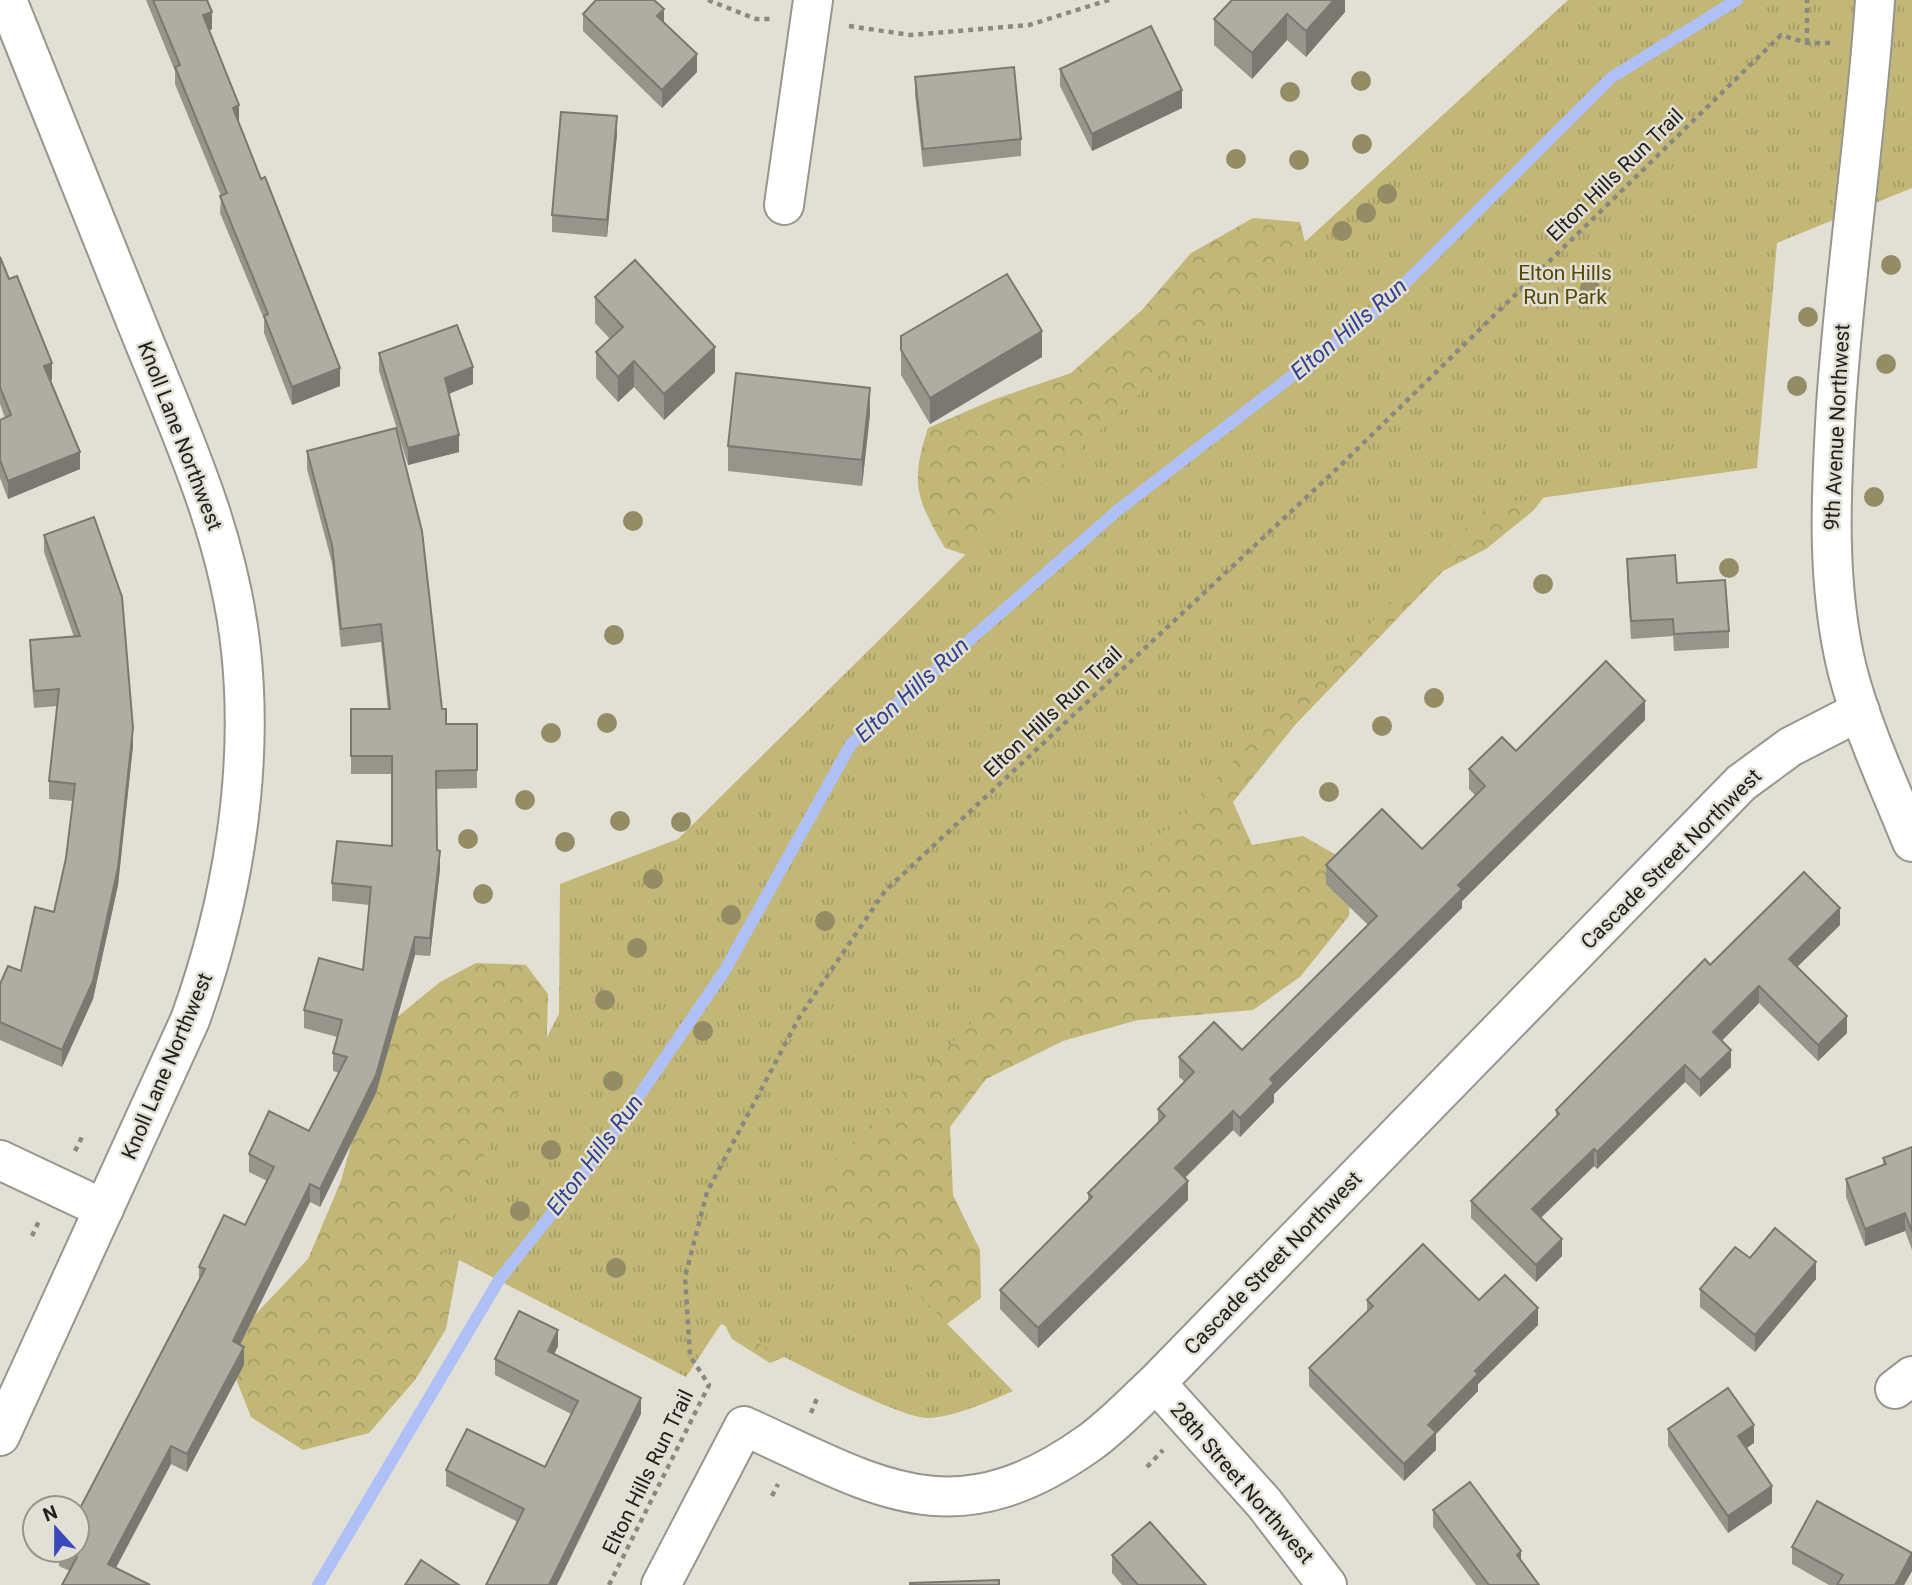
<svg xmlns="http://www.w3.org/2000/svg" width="1912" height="1585" font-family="Roboto,sans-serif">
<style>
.forest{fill:url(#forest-crowns)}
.park{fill:url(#park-tufts)}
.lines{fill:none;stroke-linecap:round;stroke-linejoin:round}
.stream{stroke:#afc0f7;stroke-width:12}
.minor-casing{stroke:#98968c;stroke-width:42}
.tertiary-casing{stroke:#98968c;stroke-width:42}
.path{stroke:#8a8981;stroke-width:4.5;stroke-dasharray:5 5;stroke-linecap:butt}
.minor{stroke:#fff;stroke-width:38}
.tertiary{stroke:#fff;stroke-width:38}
.tree{fill:#938c65}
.wall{fill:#96958b}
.shaded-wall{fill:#7a7971}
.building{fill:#afada2;stroke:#7a7971;stroke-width:2}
.labels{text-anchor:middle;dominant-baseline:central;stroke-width:5;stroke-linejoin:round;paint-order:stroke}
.street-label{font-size:21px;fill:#22211d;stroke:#e2e0d5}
.park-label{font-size:21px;fill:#534809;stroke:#e2e0d5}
.water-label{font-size:23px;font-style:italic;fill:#334290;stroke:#e2e0d5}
</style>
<defs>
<pattern id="forest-crowns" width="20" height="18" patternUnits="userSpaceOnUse" patternTransform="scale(1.75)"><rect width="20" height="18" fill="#c3b777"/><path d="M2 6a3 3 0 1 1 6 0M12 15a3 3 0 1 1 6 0" fill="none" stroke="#a79d66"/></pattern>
<pattern id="park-tufts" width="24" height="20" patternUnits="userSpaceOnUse" patternTransform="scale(1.75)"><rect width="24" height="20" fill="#c3b777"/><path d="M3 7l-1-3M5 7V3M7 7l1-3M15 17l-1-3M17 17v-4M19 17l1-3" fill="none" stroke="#a79d66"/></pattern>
</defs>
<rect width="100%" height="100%" fill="#e2e0d5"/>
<!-- forest -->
<g class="forest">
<path d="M 1253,218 L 1300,222 L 1311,265 L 979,559 L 945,548 C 916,498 910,484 928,428 L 995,399 L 1071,373 L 1142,310 L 1191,253 Z"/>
<path d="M 1571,461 L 1534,510 L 1486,549 L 1443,571 L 1295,725 L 1233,802 L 1252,845 L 1303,836 L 1352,864 L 1349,916 L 1300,977 L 1253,1010 L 1138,1020 L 1063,1041 L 986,1079 L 950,1127 L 953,1195 L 980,1250 L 981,1298 L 930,1337 L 815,1344 L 770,1363 L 732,1339 L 709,1293 L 1343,571 Z"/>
<path d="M 476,963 L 526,965 L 548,994 L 546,1063 L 467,1217 L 446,1329 L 415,1380 L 369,1433 L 303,1450 L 251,1417 L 231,1366 L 249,1321 L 308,1259 L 341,1181 L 365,1093 L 390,1023 L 440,982 Z"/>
</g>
<!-- park -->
<path class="park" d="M 1568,0 L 1912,0 L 1912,188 L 1777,243 L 1757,468 L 1489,505 L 827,1168 L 816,1190 L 1013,1391 C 988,1402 959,1415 931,1418 C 899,1421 758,1342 721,1324 L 686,1377 L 436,1248 L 559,1014 L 560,884 L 678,839 L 971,549 Z"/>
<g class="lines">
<!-- stream -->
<path class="stream" d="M 318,1585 L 499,1280 L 600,1153 L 725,970 L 851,744 L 1118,510 L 1379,309 L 1612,77 L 1737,0"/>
<!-- minor casing -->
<g class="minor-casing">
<g id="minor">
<path d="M 784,205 L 813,0"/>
<path d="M 0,1160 L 104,1209"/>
<path d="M 1156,1383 L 1264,1503 L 1327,1585"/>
<path d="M 1895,1389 L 1912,1376"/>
<path d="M 0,1436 L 190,1020 C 232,904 254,773 241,650 C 229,538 185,442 143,339 C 98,226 53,113 7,0"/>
<path d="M 661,1585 L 744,1426 C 878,1487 953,1540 1089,1443 C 1113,1426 1134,1403 1156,1383 L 1741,783 L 1790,747 L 1860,711"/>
</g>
</g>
<!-- tertiary casing -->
<g class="tertiary-casing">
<path id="tertiary" d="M 1875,0 C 1866,136 1845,270 1836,406 C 1831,493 1826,582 1847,669 C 1862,728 1889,785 1912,842"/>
</g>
<!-- path -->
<g class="path">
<path d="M 708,0 L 756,19 L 771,19"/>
<path d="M 849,26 L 910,35 L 1029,25 L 1109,0"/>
<path d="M 1807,43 L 1807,0"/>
<path d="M 75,1151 L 84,1133"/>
<path d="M 32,1236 L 39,1221"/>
<path d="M 811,1413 L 817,1398"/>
<path d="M 1147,1467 L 1163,1450"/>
<path d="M 772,1496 L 778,1484"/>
<path d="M 609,1585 L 709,1385 L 690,1356 L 685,1277 L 707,1192 L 800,1016 L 885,891 L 1342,464 L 1781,35 L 1807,43 L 1832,43"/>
</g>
<!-- minor -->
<use href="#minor" class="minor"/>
<!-- tertiary -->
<use href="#tertiary" class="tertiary"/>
</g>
<!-- trees -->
<g class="tree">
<circle cx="1361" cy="81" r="10"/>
<circle cx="1290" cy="92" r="10"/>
<circle cx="1362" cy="144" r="10"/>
<circle cx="1236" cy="159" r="10"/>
<circle cx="1299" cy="160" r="10"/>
<circle cx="1387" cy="194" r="10"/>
<circle cx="1366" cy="213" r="10"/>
<circle cx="1342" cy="231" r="10"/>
<circle cx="1891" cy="265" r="10"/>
<circle cx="1590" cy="288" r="10"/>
<circle cx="1808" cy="317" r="10"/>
<circle cx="1886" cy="364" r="10"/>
<circle cx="1797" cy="386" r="10"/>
<circle cx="1874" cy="497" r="10"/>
<circle cx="633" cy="521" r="10"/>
<circle cx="1729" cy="568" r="10"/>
<circle cx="1543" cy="584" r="10"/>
<circle cx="614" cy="635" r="10"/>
<circle cx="1434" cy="698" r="10"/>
<circle cx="607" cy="723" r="10"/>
<circle cx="1382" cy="726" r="10"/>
<circle cx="551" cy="733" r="10"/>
<circle cx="1329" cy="792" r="10"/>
<circle cx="525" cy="800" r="10"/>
<circle cx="620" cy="821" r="10"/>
<circle cx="681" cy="822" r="10"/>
<circle cx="468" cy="839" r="10"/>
<circle cx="565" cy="842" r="10"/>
<circle cx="653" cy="879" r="10"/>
<circle cx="483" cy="894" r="10"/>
<circle cx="731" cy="915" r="10"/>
<circle cx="825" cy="921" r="10"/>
<circle cx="637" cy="948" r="10"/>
<circle cx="605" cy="1000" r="10"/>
<circle cx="703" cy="1031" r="10"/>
<circle cx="613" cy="1081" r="10"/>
<circle cx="551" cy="1150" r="10"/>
<circle cx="520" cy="1211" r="10"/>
<circle cx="616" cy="1268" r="10"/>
</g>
<!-- wall -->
<g class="wall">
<path d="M 146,0 L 207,0 L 212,29 L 209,31 L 239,123 L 340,386 L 292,405 L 264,333 L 264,319 L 220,213 L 221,196 L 175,84 L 175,71 Z"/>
<path d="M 1345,0 L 1345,12 L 1306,57 L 1287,40 L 1252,79 L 1214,45 L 1214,19 Z"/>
<path d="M 583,14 L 664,22 L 697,72 L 662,108 L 583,31 Z"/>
<path d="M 1060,69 L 1182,108 L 1092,151 L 1060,86 Z"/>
<path d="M 915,77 L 1021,139 L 1021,156 L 923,167 L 915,95 Z"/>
<path d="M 617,134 L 607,237 L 552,232 L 552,215 Z"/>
<path d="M 0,257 L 52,380 L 50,381 L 80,469 L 8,499 L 0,478 L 0,420 L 5,418 L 0,404 Z"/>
<path d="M 595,297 L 715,372 L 664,420 L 634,387 L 618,402 L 596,378 L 596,352 L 610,339 L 595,323 Z"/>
<path d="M 901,336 L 1042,357 L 930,424 L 901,375 Z"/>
<path d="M 379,353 L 473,384 L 449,394 L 459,452 L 408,465 L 379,371 Z"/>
<path d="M 870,414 L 862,486 L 728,471 L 728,446 Z"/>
<path d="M 307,451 L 442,709 L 446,724 L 477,724 L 477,788 L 436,789 L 437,850 L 440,869 L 430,956 L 415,955 L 376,1093 L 320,1207 L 310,1202 L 240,1345 L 244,1365 L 187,1472 L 171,1464 L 116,1568 L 70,1571 L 59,1566 L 59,1550 L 77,1550 L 199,1280 L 199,1267 L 245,1225 L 267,1181 L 249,1172 L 249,1154 L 309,1131 L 339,1073 L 333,1071 L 333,1053 L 337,1037 L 304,1028 L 304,1010 L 363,970 L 369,905 L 332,901 L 332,883 L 392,846 L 392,774 L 351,774 L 351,709 L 388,709 L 381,642 L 341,647 L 332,563 L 307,469 Z"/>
<path d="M 44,535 L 133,746 L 118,885 L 93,999 L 62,1067 L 0,1040 L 0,984 L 21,971 L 54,912 L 66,858 L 73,801 L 49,799 L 49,781 L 57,706 L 34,708 L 30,658 L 30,640 L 74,637 L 44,552 Z"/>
<path d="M 1627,559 L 1677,583 L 1729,631 L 1729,648 L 1674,651 L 1673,636 L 1631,639 L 1627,576 Z"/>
<path d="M 1645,720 L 1462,901 L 1462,908 L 1274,1094 L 1274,1102 L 1240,1137 L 1233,1130 L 1185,1178 L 1188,1200 L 1038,1348 L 1000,1309 L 1000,1290 L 1088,1201 L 1088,1193 L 1158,1124 L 1158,1109 L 1185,1082 L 1179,1077 L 1179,1057 L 1242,1050 L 1368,925 L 1326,884 L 1326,865 L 1422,849 L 1476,796 L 1469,789 L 1469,769 L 1516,751 Z"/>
<path d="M 1840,925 L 1797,967 L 1847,1033 L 1818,1061 L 1759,1003 L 1722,1041 L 1731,1067 L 1700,1097 L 1685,1082 L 1597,1169 L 1594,1166 L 1541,1218 L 1562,1256 L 1536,1282 L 1471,1218 L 1471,1201 L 1556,1117 L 1556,1110 Z"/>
<path d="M 1912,1147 L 1912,1250 L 1905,1231 L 1865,1246 L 1846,1197 L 1846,1179 L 1883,1165 L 1883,1158 Z"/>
<path d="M 1750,1258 L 1816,1279 L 1755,1352 L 1700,1307 L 1700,1289 Z"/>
<path d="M 1367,1300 L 1479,1300 L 1538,1325 L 1478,1384 L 1478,1391 L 1436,1434 L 1436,1450 L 1404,1481 L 1309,1386 L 1309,1368 L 1367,1311 Z"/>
<path d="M 558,1346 L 554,1354 L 641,1414 L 518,1522 L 446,1486 L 446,1470 L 545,1467 L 571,1414 L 495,1375 L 495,1359 Z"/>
<path d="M 1668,1429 L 1754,1443 L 1746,1448 L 1772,1503 L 1728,1533 L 1668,1446 Z"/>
<path d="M 1433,1510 L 1521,1561 L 1539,1585 L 1476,1585 L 1433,1527 Z"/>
<path d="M 1792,1547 L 1912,1571 L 1904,1585 L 1829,1585 L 1792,1564 Z"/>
<path d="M 1112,1555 L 1206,1585 L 1122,1585 L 1112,1573 Z"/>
</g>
<!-- shaded-wall -->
<g class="shaded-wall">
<path d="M 1334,0 L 1345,0 L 1345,12 L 1306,57 L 1306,31 Z"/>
<path d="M 664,9 L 664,27 L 657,16 Z"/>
<path d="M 212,12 L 212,29 L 203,33 L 203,15 Z"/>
<path d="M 1287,14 L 1287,40 L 1252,79 L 1252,53 Z"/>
<path d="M 697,54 L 697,72 L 662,108 L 662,90 Z"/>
<path d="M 1182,90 L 1182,108 L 1092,151 L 1092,134 Z"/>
<path d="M 239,105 L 239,123 L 233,108 Z"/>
<path d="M 617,116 L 617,134 L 607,237 L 607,220 Z"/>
<path d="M 1042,331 L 1042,357 L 930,424 L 930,398 Z"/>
<path d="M 715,347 L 715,372 L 664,420 L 664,394 Z"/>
<path d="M 634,361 L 634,387 L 618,402 L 618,377 Z"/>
<path d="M 52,363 L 52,380 L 44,384 L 44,366 Z"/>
<path d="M 473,367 L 473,384 L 445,395 L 445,378 Z"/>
<path d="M 340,368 L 340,386 L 292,405 L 292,387 Z"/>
<path d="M 870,388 L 870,414 L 862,486 L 862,460 Z"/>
<path d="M 459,435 L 459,452 L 408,465 L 408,448 Z"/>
<path d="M 80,452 L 80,469 L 8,499 L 8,481 Z"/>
<path d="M 1645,701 L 1645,720 L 1462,901 L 1462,908 L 1274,1094 L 1274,1102 L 1240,1137 L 1240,1118 L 1270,1079 L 1458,885 Z"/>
<path d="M 133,728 L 133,746 L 118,885 L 93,999 L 62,1067 L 62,1050 Z"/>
<path d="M 440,851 L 440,869 L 430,956 L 430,938 Z"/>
<path d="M 1840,908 L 1840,925 L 1789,975 L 1789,959 Z"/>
<path d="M 415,937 L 415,955 L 376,1093 L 320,1207 L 320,1189 Z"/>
<path d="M 1759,986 L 1759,1003 L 1713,1049 L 1713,1032 Z"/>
<path d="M 1847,1016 L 1847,1033 L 1818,1061 L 1818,1045 Z"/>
<path d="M 1731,1050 L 1731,1067 L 1700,1097 L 1700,1080 Z"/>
<path d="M 1685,1065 L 1685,1082 L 1597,1169 L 1597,1152 Z"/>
<path d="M 1233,1111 L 1233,1130 L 1175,1187 L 1175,1168 Z"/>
<path d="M 1594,1149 L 1594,1166 L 1532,1226 L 1532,1209 Z"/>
<path d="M 1188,1181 L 1188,1200 L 1038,1348 L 1038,1328 Z"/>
<path d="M 310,1184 L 310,1202 L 233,1359 L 233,1341 Z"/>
<path d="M 1905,1213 L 1905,1231 L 1865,1246 L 1865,1229 Z"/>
<path d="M 1562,1239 L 1562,1256 L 1536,1282 L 1536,1265 Z"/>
<path d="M 1816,1262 L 1816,1279 L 1755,1352 L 1755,1335 Z"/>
<path d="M 1538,1308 L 1538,1325 L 1478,1384 L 1478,1391 L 1436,1434 L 1436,1450 L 1404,1481 L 1404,1464 L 1428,1425 L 1475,1371 Z"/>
<path d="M 558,1330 L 558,1346 L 548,1367 L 548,1351 Z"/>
<path d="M 244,1347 L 244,1365 L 187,1472 L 187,1454 Z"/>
<path d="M 641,1398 L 641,1414 L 557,1585 L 549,1585 Z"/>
<path d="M 1754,1425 L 1754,1443 L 1738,1454 L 1738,1436 Z"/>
<path d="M 171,1446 L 171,1464 L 108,1582 L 108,1564 Z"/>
<path d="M 1772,1486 L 1772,1503 L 1728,1533 L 1728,1516 Z"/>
<path d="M 1521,1551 L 1521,1569 L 1517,1555 Z"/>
<path d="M 1912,1553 L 1912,1571 L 1904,1585 L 1895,1585 Z"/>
</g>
<!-- building -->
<g class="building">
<path d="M 153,0 L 207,0 L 212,12 L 203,15 L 239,105 L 233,108 L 261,179 L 265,177 L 340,368 L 292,387 L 264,316 L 268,314 L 220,196 L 227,193 L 175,67 L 180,65 Z"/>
<path d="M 596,0 L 654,0 L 664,9 L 657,16 L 697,54 L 662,90 L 583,14 Z"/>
<path d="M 1232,0 L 1334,0 L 1306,31 L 1287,14 L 1252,53 L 1214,19 Z"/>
<path d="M 1151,26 L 1182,90 L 1092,134 L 1060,69 Z"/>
<path d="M 1014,67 L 1021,139 L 923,149 L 915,77 Z"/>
<path d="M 561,112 L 617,116 L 607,220 L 552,215 Z"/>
<path d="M 0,257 L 9,279 L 17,276 L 52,363 L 44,366 L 80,452 L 8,481 L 0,460 L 0,420 L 11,415 L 0,387 Z"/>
<path d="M 635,260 L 715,347 L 664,394 L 634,361 L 618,377 L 596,352 L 623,327 L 595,297 Z"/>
<path d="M 1007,274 L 1042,331 L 930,398 L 901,350 L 901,336 Z"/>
<path d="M 457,325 L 473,367 L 445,378 L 459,435 L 408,448 L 379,353 Z"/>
<path d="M 736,373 L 870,388 L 862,460 L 728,446 Z"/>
<path d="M 396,428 L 422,531 L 442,709 L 446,709 L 446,724 L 477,724 L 477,770 L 436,771 L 437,850 L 440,851 L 430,938 L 415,937 L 376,1075 L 320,1189 L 310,1184 L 233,1341 L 244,1347 L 187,1454 L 171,1446 L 108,1564 L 150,1585 L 62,1585 L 77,1557 L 63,1550 L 77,1550 L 77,1514 L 205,1269 L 199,1267 L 224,1215 L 245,1225 L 274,1167 L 249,1154 L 269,1111 L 309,1131 L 347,1057 L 333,1053 L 342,1020 L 304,1010 L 319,958 L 363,970 L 371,887 L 332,883 L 337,841 L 392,846 L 392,756 L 351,756 L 351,709 L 390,709 L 381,624 L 341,629 L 332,545 L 307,451 Z"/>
<path d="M 94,517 L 122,597 L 133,728 L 118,868 L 93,981 L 62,1050 L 0,1022 L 0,984 L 8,966 L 21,971 L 35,907 L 54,912 L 66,858 L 75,784 L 49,781 L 59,689 L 34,691 L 30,640 L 80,636 L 44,535 Z"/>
<path d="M 1675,555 L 1677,583 L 1725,580 L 1729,631 L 1674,634 L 1673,619 L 1631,621 L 1627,559 Z"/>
<path d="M 1606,661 L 1645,701 L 1458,885 L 1462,889 L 1270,1079 L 1274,1083 L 1240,1118 L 1233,1111 L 1175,1168 L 1188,1181 L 1038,1328 L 1000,1290 L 1092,1197 L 1088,1193 L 1165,1116 L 1158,1109 L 1194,1072 L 1179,1057 L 1214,1022 L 1242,1050 L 1377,916 L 1326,865 L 1382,809 L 1422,849 L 1485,786 L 1469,769 L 1502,737 L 1516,751 Z"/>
<path d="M 1804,872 L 1840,908 L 1789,959 L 1847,1016 L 1818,1045 L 1759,986 L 1713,1032 L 1731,1050 L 1700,1080 L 1685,1065 L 1597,1152 L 1594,1149 L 1532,1209 L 1562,1239 L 1536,1265 L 1471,1201 L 1559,1114 L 1556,1110 L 1705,959 L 1710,965 Z"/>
<path d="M 1912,1147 L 1912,1232 L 1905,1213 L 1865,1229 L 1846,1179 L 1886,1164 L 1883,1158 Z"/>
<path d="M 1775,1228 L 1816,1262 L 1755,1335 L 1700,1289 L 1735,1247 L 1750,1258 Z"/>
<path d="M 1423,1244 L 1479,1300 L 1505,1275 L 1538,1308 L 1475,1371 L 1478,1374 L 1428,1425 L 1436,1432 L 1404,1464 L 1309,1368 L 1373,1306 L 1367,1300 Z"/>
<path d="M 519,1311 L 558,1330 L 548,1351 L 641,1398 L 549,1585 L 486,1585 L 524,1509 L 446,1470 L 467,1429 L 545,1467 L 578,1401 L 495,1359 Z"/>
<path d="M 1728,1388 L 1754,1425 L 1738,1436 L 1772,1486 L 1728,1516 L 1668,1429 Z"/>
<path d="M 1470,1482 L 1521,1551 L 1517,1555 L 1539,1585 L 1489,1585 L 1433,1510 Z"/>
<path d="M 1817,1501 L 1912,1553 L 1895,1585 L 1837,1585 L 1843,1575 L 1792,1547 Z"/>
<path d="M 1150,1522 L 1206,1585 L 1138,1585 L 1112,1555 Z"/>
<path d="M 421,1560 L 459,1585 L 405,1585 Z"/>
<path d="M 999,1580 L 999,1585 L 910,1585 L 910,1583 Z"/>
</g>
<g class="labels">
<!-- street labels -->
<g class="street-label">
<text transform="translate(1615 175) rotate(-44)">Elton Hills Run Trail</text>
<text transform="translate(1837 427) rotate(-87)">9th Avenue Northwest</text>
<text transform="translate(180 436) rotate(69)">Knoll Lane Northwest</text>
<text transform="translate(1053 712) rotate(-43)">Elton Hills Run Trail</text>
<text transform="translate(1671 859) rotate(-45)">Cascade Street Northwest</text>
<text transform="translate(167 1066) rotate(-67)">Knoll Lane Northwest</text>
<text transform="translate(1273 1263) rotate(-46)">Cascade Street Northwest</text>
<text transform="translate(648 1472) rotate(-64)">Elton Hills Run Trail</text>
<text transform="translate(1242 1483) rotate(49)">28th Street Northwest</text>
</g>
<!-- park labels -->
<g class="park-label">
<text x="1565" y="273">Elton Hills<tspan x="1565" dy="24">Run Park</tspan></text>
</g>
<!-- water labels -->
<g class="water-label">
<text transform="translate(1349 329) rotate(-40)">Elton Hills Run</text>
<text transform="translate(912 690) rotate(-42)">Elton Hills Run</text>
<text transform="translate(595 1155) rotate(-53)">Elton Hills Run</text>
</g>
</g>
<!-- north arrow -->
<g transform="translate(56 1529) rotate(339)"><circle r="33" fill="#e2e0d5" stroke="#95948b" stroke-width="2"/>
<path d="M0-5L12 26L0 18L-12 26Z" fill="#3948bb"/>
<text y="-10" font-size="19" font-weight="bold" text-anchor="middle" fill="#22211d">N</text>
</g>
</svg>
